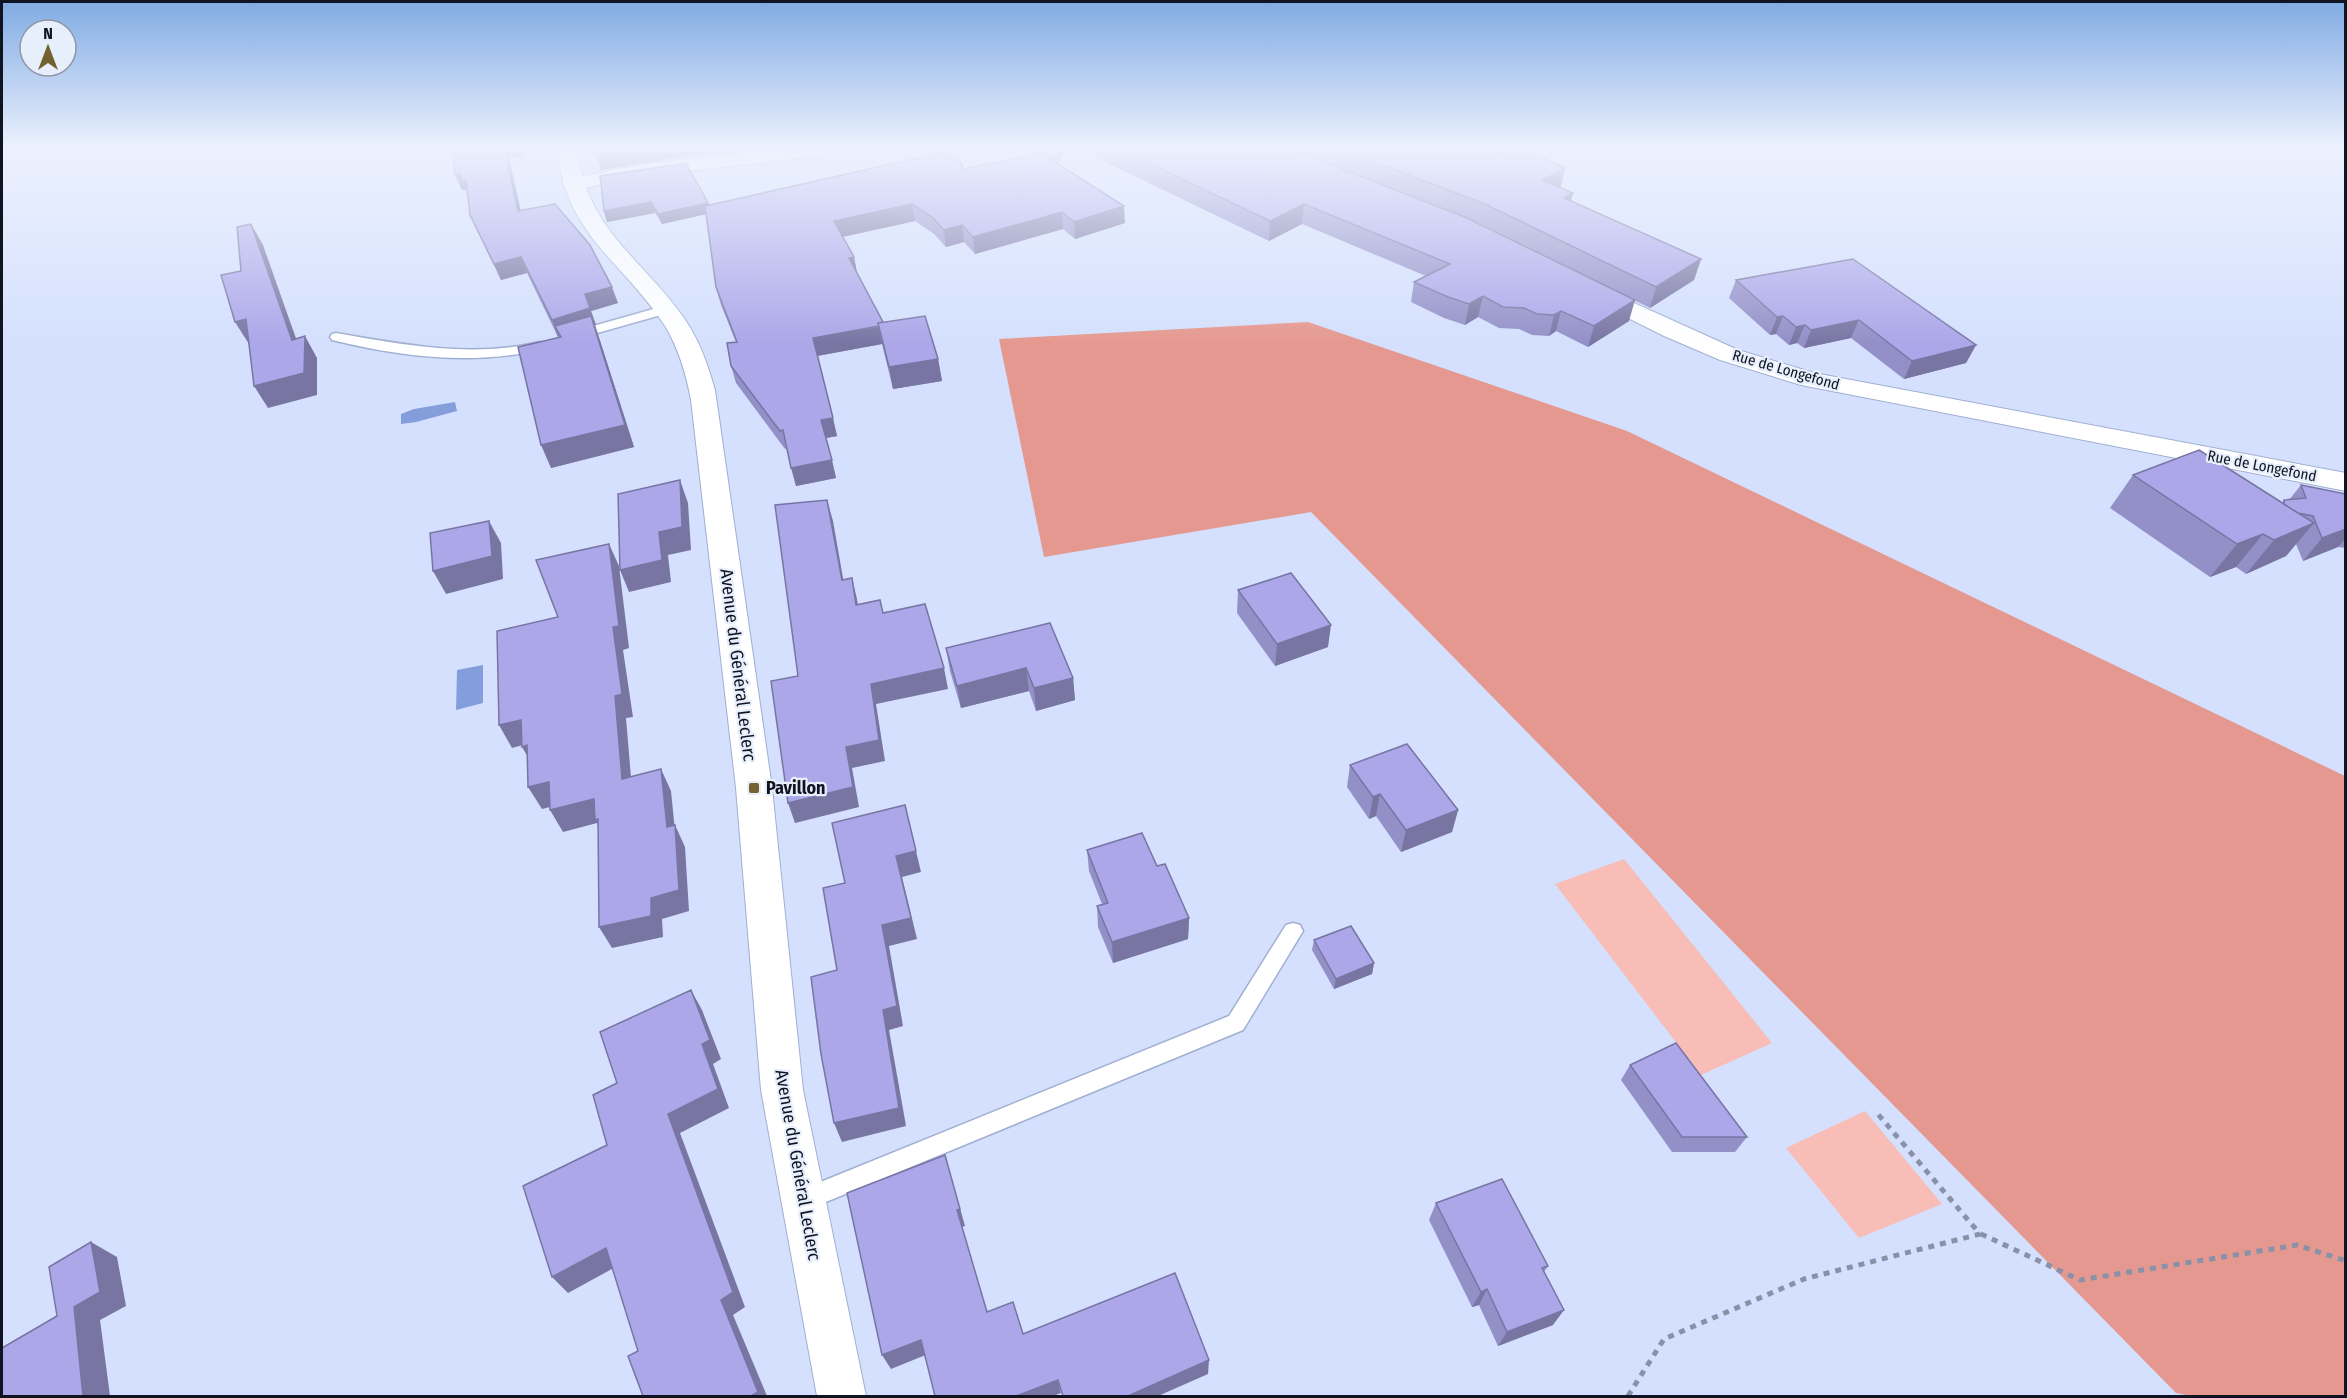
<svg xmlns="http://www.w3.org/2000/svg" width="2347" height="1398" font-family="'Fira Sans Condensed',sans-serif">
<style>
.green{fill:#f8bdb6}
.forest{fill:#e5988f}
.water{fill:#849ddb}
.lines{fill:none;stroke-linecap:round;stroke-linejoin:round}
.lane-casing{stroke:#a0afd1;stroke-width:3}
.street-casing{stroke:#a0afd1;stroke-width:2}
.secondary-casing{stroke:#a0afd1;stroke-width:2}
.path{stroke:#8891a8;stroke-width:5;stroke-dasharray:6 6;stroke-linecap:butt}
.lane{fill:#fff;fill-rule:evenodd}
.street{fill:#fff;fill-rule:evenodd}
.secondary{fill:#fff;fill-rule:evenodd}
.wall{fill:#9390c8}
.shaded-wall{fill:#7875a3}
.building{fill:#aba7e9;stroke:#7875a3;stroke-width:1.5}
.poi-dot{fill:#756130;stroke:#e7eefc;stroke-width:2}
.labels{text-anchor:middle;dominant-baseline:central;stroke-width:4.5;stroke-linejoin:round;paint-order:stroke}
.far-street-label{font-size:15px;fill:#0f1420;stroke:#e7eefc}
.street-label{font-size:18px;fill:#0f1420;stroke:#e7eefc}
.poi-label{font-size:18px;font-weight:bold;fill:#0f1420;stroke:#e7eefc;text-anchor:start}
</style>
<rect width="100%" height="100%" fill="#d4e0fd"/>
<!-- green -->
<g class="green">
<path d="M 1624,859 L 1772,1043 L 1701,1075 L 1555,884 Z"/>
<path d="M 1865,1111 L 1942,1204 L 1859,1238 L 1786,1148 Z"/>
</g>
<!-- forest -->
<path class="forest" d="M 1308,322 L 1627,431 L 2345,776 L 2345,1396 L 2191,1396 L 2176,1393 L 1311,512 L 1044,557 L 999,339 Z"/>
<!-- water -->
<g class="water">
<path d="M 455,402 L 457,411 L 416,422 L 401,424 L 401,414 L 414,409 Z"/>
<path d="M 483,665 L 483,703 L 456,710 L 457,670 Z"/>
</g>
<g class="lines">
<!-- lane casing -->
<g class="lane-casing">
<g id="lane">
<path d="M 664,306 L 668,307 L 668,313 L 576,339 L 570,335 L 572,332 Z"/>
<path d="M 336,333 C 405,345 471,358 540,342 L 546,346 L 544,349 C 475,366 401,357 332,340 L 330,337 L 332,334 Z"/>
<path d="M 1293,923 L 1300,925 L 1303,931 L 1243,1030 L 804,1211 L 796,1208 L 793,1200 L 796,1192 L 1229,1016 L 1286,925 Z"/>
</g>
</g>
<!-- street casing -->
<g class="street-casing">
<g id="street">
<path d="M 782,148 L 847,148 L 844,152 L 837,154 L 645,176 L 573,190 L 566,188 L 562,184 L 566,180 L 573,178 L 645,164 Z"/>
<path d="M 1592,284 L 1738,350 L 1814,373 L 2346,473 L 2346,491 L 1801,385 L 1720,360 L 1664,336 L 1584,296 L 1580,291 L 1584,286 Z"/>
</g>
</g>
<!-- secondary casing -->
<g class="secondary-casing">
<path id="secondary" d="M 557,148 L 577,148 C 587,232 643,258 686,321 C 700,342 708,365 715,390 L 772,788 L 803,1090 L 866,1396 L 817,1396 L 761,1090 L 736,788 L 691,400 C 686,374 679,349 665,326 C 622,260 565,235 557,148 Z"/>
</g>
<!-- path -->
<g class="path">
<path d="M 1981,1234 L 2080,1280 L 2297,1245 L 2346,1261"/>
<path d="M 1628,1396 L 1664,1339 L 1804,1279 L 1980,1234 L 1877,1113"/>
</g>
<!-- lane -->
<use href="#lane" class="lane"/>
<!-- street -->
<use href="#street" class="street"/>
<!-- secondary -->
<use href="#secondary" class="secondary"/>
</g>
<!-- wall -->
<g class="wall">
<path d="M 1032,148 L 1067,148 L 1058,163 L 1125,223 L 1075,239 L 1063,229 L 975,254 L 964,242 L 946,247 L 934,234 L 915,221 L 843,237 L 854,257 L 857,272 L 883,322 L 938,359 L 942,381 L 893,389 L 882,344 L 817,356 L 837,436 L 826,438 L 836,478 L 796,486 L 787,448 L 785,449 L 736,383 L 731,366 L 736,342 L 721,305 L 716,287 L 706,214 L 662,224 L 655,213 L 607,222 L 604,211 L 600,176 L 708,205 L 964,169 L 1036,154 Z"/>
<path d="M 1095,148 L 1488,148 L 1561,187 L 1571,201 L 1701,259 L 1694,280 L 1650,308 L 1481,224 L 1471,220 L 1629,321 L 1588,347 L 1556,331 L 1549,336 L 1532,335 L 1519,329 L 1499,328 L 1478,317 L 1465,325 L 1444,318 L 1411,302 L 1414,282 L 1426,276 L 1302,224 L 1269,241 L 1095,157 Z"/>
<path d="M 453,155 L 522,156 L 509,158 L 521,211 L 618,303 L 591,311 L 596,325 L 595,325 L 634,447 L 551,468 L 560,337 L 558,337 L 527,273 L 501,280 L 470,215 L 468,193 L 466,190 L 462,190 Z"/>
<path d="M 1736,280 L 1976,345 L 1966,363 L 1904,379 L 1851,338 L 1804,348 L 1797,343 L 1789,345 L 1776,334 L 1770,335 L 1729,298 Z"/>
<path d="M 2133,475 L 2282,503 L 2284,500 L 2289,500 L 2301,485 L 2346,494 L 2346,548 L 2338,547 L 2303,561 L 2296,544 L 2286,556 L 2246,574 L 2236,567 L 2210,577 L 2110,508 Z"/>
<path d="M 1238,590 L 1328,647 L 1275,666 L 1237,613 Z"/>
<path d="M 946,648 L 1073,678 L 1075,700 L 1036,711 L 1029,691 L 961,708 L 950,671 Z"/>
<path d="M 1350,765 L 1458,810 L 1452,832 L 1401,852 L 1376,816 L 1369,819 L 1347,787 Z"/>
<path d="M 1087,850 L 1157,866 L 1189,918 L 1188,939 L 1113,963 L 1098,927 L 1097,906 L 1102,904 L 1089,871 Z"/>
<path d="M 1314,940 L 1374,963 L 1372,974 L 1334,989 L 1312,950 Z"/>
<path d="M 1630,1065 L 1747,1137 L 1735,1152 L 1672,1152 L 1621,1080 Z"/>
<path d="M 1436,1203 L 1548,1266 L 1544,1272 L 1553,1325 L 1498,1346 L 1479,1305 L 1472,1307 L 1429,1220 Z"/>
</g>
<!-- shaded-wall -->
<g class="shaded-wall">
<path d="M 504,148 L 522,148 L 522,156 L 509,158 L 524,227 L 518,211 Z"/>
<path d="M 637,148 L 737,148 L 601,170 L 596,155 Z"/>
<path d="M 1060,148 L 1067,148 L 1053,172 L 1052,162 Z"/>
<path d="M 1565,168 L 1561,187 L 1542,180 Z"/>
<path d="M 461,174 L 466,180 L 469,196 L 466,190 L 462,190 L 455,175 Z"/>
<path d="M 1573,193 L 1568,212 L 1564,198 Z"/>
<path d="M 651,202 L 655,213 L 607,222 L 604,211 Z"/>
<path d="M 708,203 L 711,213 L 662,224 L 658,214 Z"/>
<path d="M 912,204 L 915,221 L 837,238 L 834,221 Z"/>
<path d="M 1304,204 L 1302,224 L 1269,241 L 1270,221 Z"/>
<path d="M 1124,206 L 1125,223 L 1075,239 L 1074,222 Z"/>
<path d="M 1062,212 L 1063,229 L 975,254 L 973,237 Z"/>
<path d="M 251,224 L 263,245 L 304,361 L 305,336 L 317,358 L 317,395 L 268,408 L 254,386 L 292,340 Z"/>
<path d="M 962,225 L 964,242 L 946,247 L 944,230 Z"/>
<path d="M 521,257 L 527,273 L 501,280 L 494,264 Z"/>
<path d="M 854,257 L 857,274 L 849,258 Z"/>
<path d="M 1701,259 L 1694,280 L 1650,308 L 1656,287 Z"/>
<path d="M 612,287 L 618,303 L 591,311 L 596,325 L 595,325 L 634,447 L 551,468 L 541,445 L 625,425 L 555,326 L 559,336 L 558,337 L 552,320 L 585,294 Z"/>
<path d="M 1483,296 L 1478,317 L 1465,325 L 1469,304 Z"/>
<path d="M 1635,300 L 1629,321 L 1588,347 L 1594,326 Z"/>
<path d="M 1561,311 L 1556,331 L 1549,336 L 1554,315 Z"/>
<path d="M 1783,316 L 1776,334 L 1770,335 L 1777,317 Z"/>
<path d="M 246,319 L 249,344 L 235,322 Z"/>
<path d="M 1859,320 L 1851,338 L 1804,348 L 1811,330 Z"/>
<path d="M 1805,325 L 1797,343 L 1789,345 L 1796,327 Z"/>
<path d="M 879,327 L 882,344 L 817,356 L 813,338 Z"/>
<path d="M 1976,345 L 1966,363 L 1904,379 L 1912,361 Z"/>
<path d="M 938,359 L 942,381 L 893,389 L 889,367 Z"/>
<path d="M 833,418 L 837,436 L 826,438 L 821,420 Z"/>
<path d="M 832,460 L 836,478 L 796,486 L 791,468 Z"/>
<path d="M 680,480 L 688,503 L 691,550 L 668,555 L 671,582 L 629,592 L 620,570 L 659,532 Z"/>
<path d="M 827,500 L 833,521 L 847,601 L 842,580 Z"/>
<path d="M 489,521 L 501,543 L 503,579 L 446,594 L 433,571 Z"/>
<path d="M 2314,523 L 2286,556 L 2246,574 L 2274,540 Z"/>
<path d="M 2346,529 L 2346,538 L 2338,547 L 2303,561 L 2322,538 Z"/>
<path d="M 2263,534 L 2236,567 L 2210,577 L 2237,544 Z"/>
<path d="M 609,544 L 619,566 L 629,648 L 623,650 L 633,717 L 626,718 L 633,801 L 622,779 L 615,696 Z"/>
<path d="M 852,578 L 857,599 L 861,625 L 856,605 Z"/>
<path d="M 1331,625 L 1328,647 L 1275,666 L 1277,644 Z"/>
<path d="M 944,668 L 948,689 L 876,704 L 885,761 L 852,768 L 859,807 L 795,823 L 788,803 L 846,747 L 871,684 Z"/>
<path d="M 1026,668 L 1029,691 L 961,708 L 957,686 Z"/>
<path d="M 1073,678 L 1075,700 L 1036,711 L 1034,688 Z"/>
<path d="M 521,720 L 534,742 L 512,748 L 499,725 Z"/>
<path d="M 527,745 L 535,769 L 522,747 Z"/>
<path d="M 661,769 L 671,791 L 675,831 L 675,825 L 685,847 L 689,911 L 662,919 L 663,937 L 612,948 L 599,927 L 651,898 L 667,827 Z"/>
<path d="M 549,782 L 562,804 L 542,809 L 528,787 Z"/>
<path d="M 1380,794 L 1376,816 L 1369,819 L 1373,797 Z"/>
<path d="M 594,799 L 607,842 L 597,823 L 563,832 L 550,810 Z"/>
<path d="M 905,805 L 921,872 L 902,877 L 917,939 L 889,946 L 903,1026 L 889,1030 L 906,1126 L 842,1142 L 834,1123 L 883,1010 L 882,925 Z"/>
<path d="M 1458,810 L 1452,832 L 1401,852 L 1406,830 Z"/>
<path d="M 1189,918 L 1188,939 L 1113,963 L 1112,942 Z"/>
<path d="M 1374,963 L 1372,974 L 1334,989 L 1336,979 Z"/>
<path d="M 691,990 L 702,1010 L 721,1059 L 713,1064 L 729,1108 L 680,1133 L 745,1307 L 733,1315 L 767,1396 L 751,1396 L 721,1300 L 668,1114 L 702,1044 Z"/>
<path d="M 945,1155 L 965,1226 L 962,1227 L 992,1328 L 957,1210 Z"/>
<path d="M 91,1242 L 117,1257 L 126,1306 L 100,1320 L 110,1396 L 83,1396 L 74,1307 Z"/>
<path d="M 606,1248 L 621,1264 L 568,1293 L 552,1277 Z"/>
<path d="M 1487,1289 L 1479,1305 L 1472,1307 L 1481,1292 Z"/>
<path d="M 1564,1310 L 1553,1325 L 1498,1346 L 1507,1332 Z"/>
<path d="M 921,1340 L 928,1354 L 891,1369 L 882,1355 Z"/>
<path d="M 1209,1360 L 1208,1374 L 1158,1396 L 1128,1396 Z"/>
<path d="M 1058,1380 L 1061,1393 L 1053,1396 L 1016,1396 Z"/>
</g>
<!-- building -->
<g class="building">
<path d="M 453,148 L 504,148 L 518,211 L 555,204 L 590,245 L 612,287 L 585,294 L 590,308 L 552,320 L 521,257 L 494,264 L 470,215 L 466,180 L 462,181 L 461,174 L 455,175 L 453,155 Z"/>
<path d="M 595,148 L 637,148 L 596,155 Z"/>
<path d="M 1040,148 L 1060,148 L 1053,160 L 1048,157 Z"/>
<path d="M 1117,148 L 1288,148 L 1467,218 L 1635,300 L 1594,326 L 1561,311 L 1554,315 L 1537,314 L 1524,308 L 1503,307 L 1483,296 L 1469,304 L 1448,297 L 1414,282 L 1450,264 L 1304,204 L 1270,221 Z"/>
<path d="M 1338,148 L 1488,148 L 1506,155 L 1520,148 L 1565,168 L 1542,180 L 1573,193 L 1564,198 L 1701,259 L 1656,287 L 1485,204 Z"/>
<path d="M 953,150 L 964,169 L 1041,153 L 1124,206 L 1074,222 L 1062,212 L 973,237 L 962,225 L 944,230 L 932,217 L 912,204 L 834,221 L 854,257 L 849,258 L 883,322 L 878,323 L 879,326 L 813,338 L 833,418 L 821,420 L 832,460 L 791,468 L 783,430 L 780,431 L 731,366 L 727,343 L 737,342 L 716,287 L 705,206 Z"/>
<path d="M 686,163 L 708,203 L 658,214 L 651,202 L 604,211 L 600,176 Z"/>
<path d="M 251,224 L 292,340 L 305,336 L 304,373 L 254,386 L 246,319 L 235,322 L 221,275 L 241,271 L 237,227 Z"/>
<path d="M 1853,259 L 1976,345 L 1912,361 L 1859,320 L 1811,330 L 1805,325 L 1796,327 L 1783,316 L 1777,317 L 1736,280 Z"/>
<path d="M 591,316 L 625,425 L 541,445 L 518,347 L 561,337 L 555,326 Z"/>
<path d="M 925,316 L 938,359 L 889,367 L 878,323 Z"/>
<path d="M 2199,450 L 2314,523 L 2274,540 L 2263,534 L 2237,544 L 2133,475 Z"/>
<path d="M 680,480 L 682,527 L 659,532 L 662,560 L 620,570 L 618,494 Z"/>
<path d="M 2301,485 L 2346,494 L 2346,529 L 2322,538 L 2313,516 L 2298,513 L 2284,504 L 2284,500 L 2306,498 Z"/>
<path d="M 827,500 L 842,580 L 852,578 L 856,605 L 880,600 L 883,613 L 925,604 L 944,668 L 871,684 L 879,740 L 846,747 L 853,787 L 788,803 L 771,681 L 798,676 L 775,505 Z"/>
<path d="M 489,521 L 492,556 L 433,571 L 430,533 Z"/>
<path d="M 609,544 L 619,626 L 613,627 L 622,694 L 615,696 L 622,779 L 661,769 L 667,827 L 675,825 L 679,890 L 651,898 L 651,916 L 599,927 L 598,819 L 595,820 L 594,799 L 550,810 L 549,782 L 528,787 L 527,745 L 522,747 L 521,720 L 499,725 L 497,631 L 558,617 L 536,560 Z"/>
<path d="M 1291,573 L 1331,625 L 1277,644 L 1238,590 Z"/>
<path d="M 1050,623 L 1073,678 L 1034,688 L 1026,668 L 957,686 L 946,648 Z"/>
<path d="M 1407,744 L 1458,810 L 1406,830 L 1380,794 L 1373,797 L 1350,765 Z"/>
<path d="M 905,805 L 916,851 L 896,856 L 911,918 L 882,925 L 897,1006 L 883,1010 L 899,1108 L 834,1123 L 821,1054 L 811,977 L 837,970 L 823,888 L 845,883 L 832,823 Z"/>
<path d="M 1142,833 L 1157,866 L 1165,864 L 1189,918 L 1112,942 L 1097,906 L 1108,903 L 1087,850 Z"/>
<path d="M 1351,926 L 1374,963 L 1336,979 L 1314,940 Z"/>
<path d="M 691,990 L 710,1040 L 702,1044 L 718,1089 L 668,1114 L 733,1292 L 721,1300 L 758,1392 L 751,1396 L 643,1396 L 628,1356 L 638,1351 L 606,1248 L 552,1277 L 523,1186 L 607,1145 L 593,1095 L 617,1083 L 600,1032 Z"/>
<path d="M 1676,1043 L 1747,1137 L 1682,1137 L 1630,1065 Z"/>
<path d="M 945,1155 L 960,1209 L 957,1210 L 987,1312 L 1013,1302 L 1023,1334 L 1175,1273 L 1209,1360 L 1128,1396 L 1063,1396 L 1058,1380 L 1016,1396 L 935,1396 L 921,1340 L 882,1355 L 847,1193 Z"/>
<path d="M 1502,1179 L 1548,1266 L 1542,1268 L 1564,1310 L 1507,1332 L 1487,1289 L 1481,1292 L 1436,1203 Z"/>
<path d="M 91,1242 L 100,1292 L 74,1307 L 83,1396 L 2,1396 L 2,1348 L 57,1316 L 49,1267 Z"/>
</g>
<!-- sky -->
<linearGradient id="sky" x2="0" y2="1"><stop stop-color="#80abe3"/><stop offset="0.43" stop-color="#ecf1fe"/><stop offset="1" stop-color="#ecf1fe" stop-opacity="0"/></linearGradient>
<rect width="2347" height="344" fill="url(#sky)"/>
<!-- markers -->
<rect class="poi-dot" x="748" y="782" width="12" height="12" rx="3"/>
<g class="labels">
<!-- far-street labels -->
<g class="far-street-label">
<text transform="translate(1786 370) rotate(16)">Rue de Longefond</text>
<text transform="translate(2262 466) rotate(11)">Rue de Longefond</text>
</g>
<!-- street labels -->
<g class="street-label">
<text transform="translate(738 665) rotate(83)">Avenue du Général Leclerc</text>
<text transform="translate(798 1165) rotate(80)">Avenue du Général Leclerc</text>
</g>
<!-- poi labels -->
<g class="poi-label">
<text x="766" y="788">Pavillon</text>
</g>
</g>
<!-- border -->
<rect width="2347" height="1398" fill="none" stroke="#0f1420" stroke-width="6"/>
<!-- north arrow -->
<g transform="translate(48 48)"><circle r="28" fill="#e7eefc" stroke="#9197a4" stroke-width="1.5"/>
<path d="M0-4.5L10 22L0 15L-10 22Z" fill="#756130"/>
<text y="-9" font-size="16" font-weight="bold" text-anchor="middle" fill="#0f1420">N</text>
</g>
</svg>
